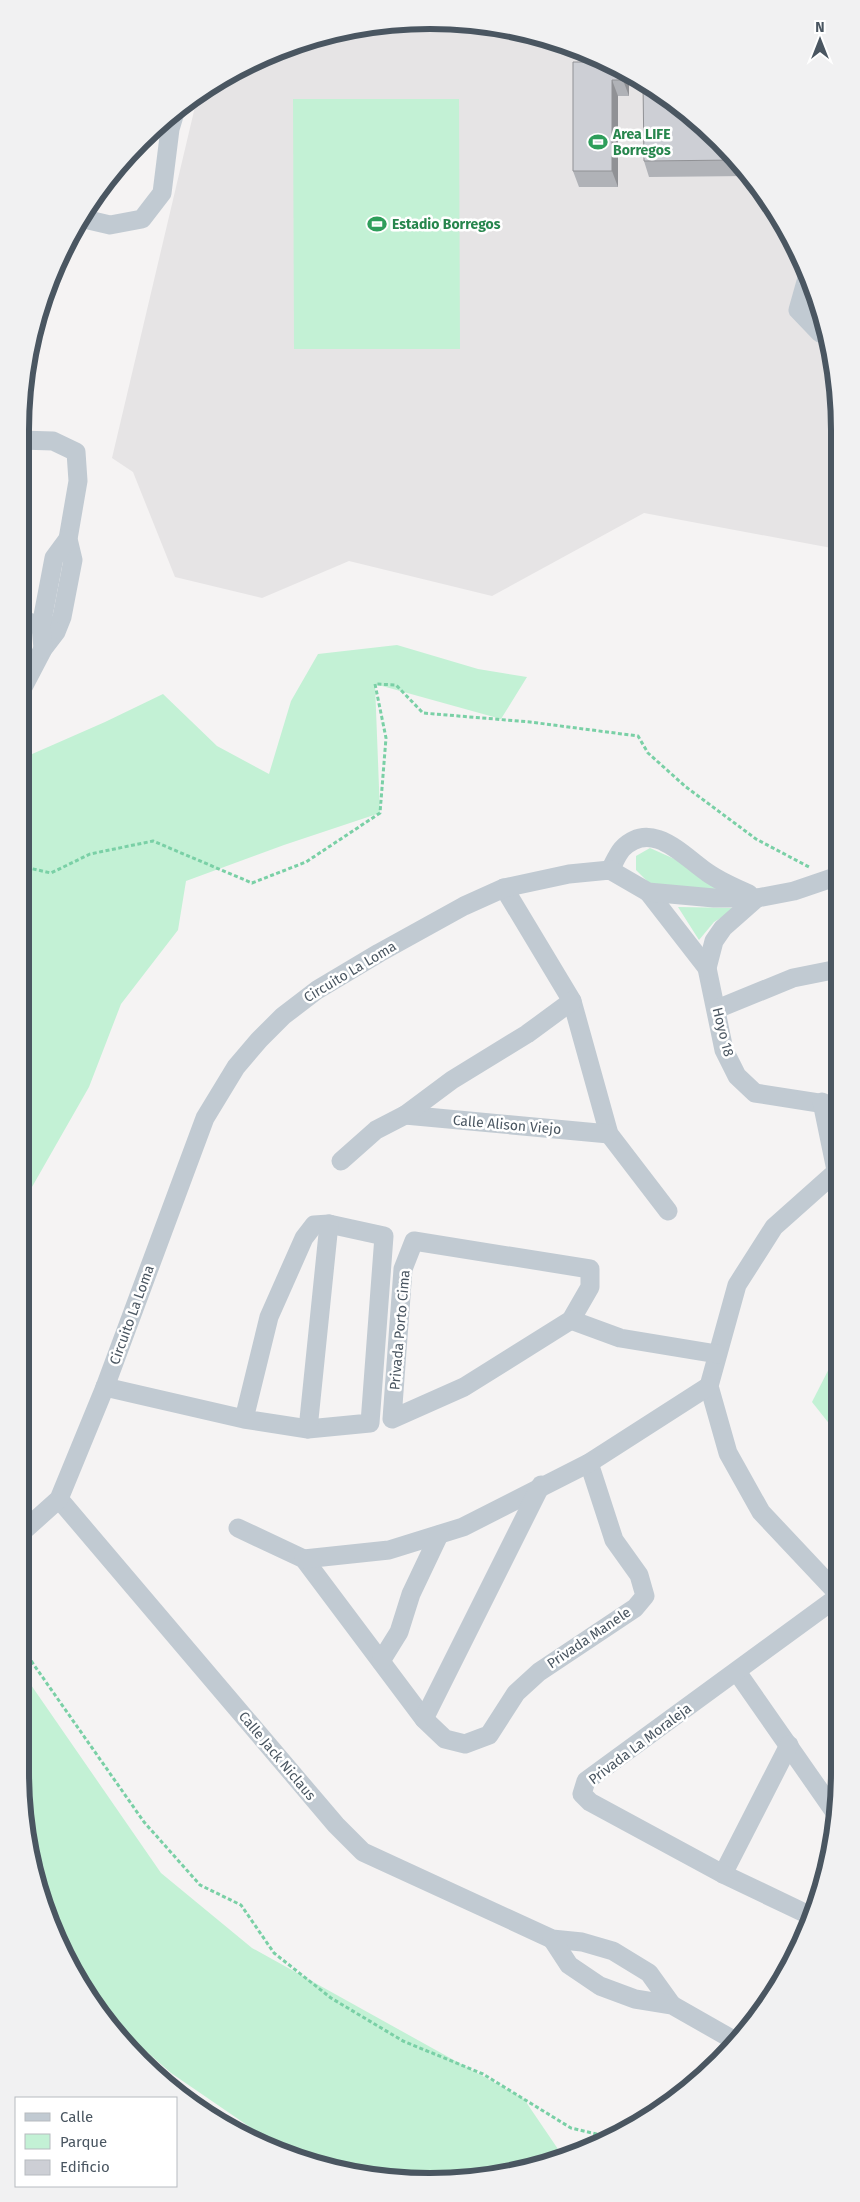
<svg xmlns="http://www.w3.org/2000/svg" width="860" height="2202" font-family="'Fira Sans',sans-serif">
<style>
.education{fill:#e6e4e5}
.green{fill:#c3f1d5}
.lines{fill:none;stroke-linecap:round;stroke-linejoin:round}
.path{stroke:#7ad0a6;stroke-width:3;stroke-dasharray:4 2.5;stroke-linecap:butt}
.minor{stroke:#c1cad2;stroke-width:19}
.wall{fill:#b0b2b7}
.shaded-wall{fill:#909195}
.building{fill:#cdcfd5;stroke:#909195}
.labels{text-anchor:middle;dominant-baseline:central;stroke-width:5;stroke-linejoin:round;paint-order:stroke}
.leisure-label{font-size:14px;font-weight:bold;fill:#27864d;stroke:#fff;text-anchor:start}
.street-label{font-size:14px;fill:#4a5661;stroke:#fff}
.rim{fill:none;stroke:#4a5661;stroke-width:6}
</style>
<rect width="100%" height="100%" fill="#f5f3f3"/>
<!-- education -->
<path class="education" d="M 403,21 L 483,23 L 562,42 L 658,89 L 738,160 L 798,249 L 836,376 L 837,549 L 644,513 L 492,596 L 349,561 L 262,598 L 175,577 L 133,472 L 112,458 L 198,94 L 248,62 L 324,34 Z"/>
<!-- green -->
<g class="green">
<path d="M 293,99 L 459,99 L 460,349 L 294,349 Z"/>
<path d="M 397,645 L 478,669 L 527,677 L 501,719 L 375,684 L 380,813 L 284,845 L 186,881 L 178,930 L 121,1004 L 89,1087 L 20,1208 L 20,866 L 30,856 L 20,842 L 20,761 L 23,758 L 105,722 L 163,694 L 217,746 L 269,774 L 291,701 L 318,654 Z"/>
<path d="M 650,848 L 679,861 L 725,892 L 649,883 L 636,870 L 636,856 Z"/>
<path d="M 678,907 L 737,908 L 714,922 L 699,940 Z"/>
<path d="M 839,1349 L 839,1436 L 812,1402 Z"/>
<path d="M 20,1669 L 161,1873 L 252,1948 L 524,2099 L 562,2155 L 510,2174 L 376,2178 L 298,2160 L 171,2073 L 99,2010 L 75,1977 L 42,1904 L 20,1772 Z"/>
</g>
<g class="lines">
<!-- path -->
<g class="path">
<path d="M 20,866 L 51,873 L 90,854 L 153,841 L 252,883 L 306,862 L 380,813 L 386,738 L 375,684 L 396,685 L 423,713 L 530,722 L 638,736 L 648,753 L 686,787 L 756,839 L 809,867"/>
<path d="M 20,1645 L 144,1822 L 200,1885 L 241,1905 L 274,1953 L 331,1998 L 403,2041 L 483,2074 L 571,2128 L 609,2137"/>
</g>
<!-- minor -->
<g class="minor">
<path d="M 80,218 L 110,225 L 142,219 L 162,193 L 170,129 L 176,109"/>
<path d="M 807,278 L 798,310 L 820,333 L 823,333"/>
<path d="M 20,440 L 53,441 L 76,452 L 78,481 L 68,539 L 73,560 L 62,617 L 56,632 L 43,649 L 20,693"/>
<path d="M 20,619 L 52,630"/>
<path d="M 43,649 L 41,626 L 54,558 L 68,539"/>
<path d="M 610,870 C 614,863 617,855 622,849 C 652,818 684,857 708,873 C 721,882 735,888 749,894"/>
<path d="M 504,888 L 572,1001 L 609,1134 L 668,1211"/>
<path d="M 648,892 L 707,968 L 724,1050 L 737,1076 L 755,1093 L 838,1106"/>
<path d="M 707,968 L 714,941 L 723,928 L 757,898"/>
<path d="M 717,1009 L 793,978 L 838,969"/>
<path d="M 822,1102 L 836,1170"/>
<path d="M 405,1115 L 609,1134"/>
<path d="M 341,1161 L 376,1130 L 405,1115 L 452,1080 L 527,1034 L 572,1001"/>
<path d="M 838,1170 L 774,1227 L 737,1285 L 709,1386 L 728,1453 L 761,1512 L 840,1596"/>
<path d="M 414,1241 L 590,1269 L 590,1287 L 571,1320 L 464,1387 L 392,1419 L 403,1269 Z"/>
<path d="M 571,1320 L 620,1338 L 717,1354"/>
<path d="M 105,1387 L 244,1419 L 308,1429 L 370,1423 L 384,1236 L 329,1224 L 314,1225 L 304,1238 L 269,1317 L 244,1419"/>
<path d="M 308,1429 L 329,1224"/>
<path d="M 59,1499 L 336,1825 L 363,1852 L 552,1939 L 582,1942 L 613,1951 L 649,1973 L 672,2005"/>
<path d="M 238,1528 L 304,1559 L 424,1719 L 445,1739 L 465,1744 L 489,1735 L 516,1693 L 539,1672 L 635,1608 L 645,1596 L 639,1575 L 614,1540 L 589,1463"/>
<path d="M 20,1534 L 59,1499 L 105,1387 L 205,1118 L 236,1067 L 259,1040 L 283,1016 L 317,990 L 379,953 L 464,906 L 504,888 L 569,874 L 610,870 L 648,892 L 714,898 L 757,898 L 794,891 L 838,876"/>
<path d="M 304,1559 L 389,1550 L 463,1527 L 589,1463 L 709,1386"/>
<path d="M 381,1661 L 399,1632 L 411,1594 L 439,1535"/>
<path d="M 737,1672 L 834,1811"/>
<path d="M 424,1719 L 541,1485"/>
<path d="M 723,1874 L 789,1745"/>
<path d="M 811,1916 L 723,1874 L 590,1802 L 582,1794 L 586,1781 L 839,1596"/>
<path d="M 552,1939 L 569,1965 L 600,1986 L 635,1999 L 672,2005 L 737,2042"/>
</g>
</g>
<!-- wall -->
<g class="wall">
<path d="M 573,62 L 629,78 L 629,96 L 618,96 L 618,187 L 579,187 L 573,171 Z"/>
<path d="M 738,160 L 752,180 L 749,180 L 748,176 L 649,177 L 644,161 Z"/>
</g>
<!-- shaded-wall -->
<g class="shaded-wall">
<path d="M 623,72 L 628,74 L 629,78 L 629,96 L 623,80 Z"/>
<path d="M 612,80 L 618,96 L 618,187 L 612,171 Z"/>
</g>
<!-- building -->
<g class="building">
<path d="M 573,62 L 602,62 L 623,72 L 623,80 L 612,80 L 612,171 L 573,171 Z"/>
<path d="M 643,82 L 658,89 L 739,160 L 644,161 Z"/>
</g>
<!-- icons -->
<defs>
<g id="stadium-bare" transform="scale(1.5)"><path d="M0-5a6.5 5 0 1 0 0 10a6.5 5 0 1 0 0-10ZM-3.5-1.8h7v3.6h-7Z" fill="#2e9e5b" stroke="#fff" stroke-width="2.5" paint-order="stroke"/></g>
</defs>
<g fill-rule="evenodd">
<use href="#stadium-bare" x="598" y="142"/>
<use href="#stadium-bare" x="377" y="224"/>
</g>
<g class="labels">
<!-- leisure labels -->
<g class="leisure-label">
<text x="613" y="134">Area LIFE<tspan x="613" dy="16">Borregos</tspan></text>
<text x="392" y="224">Estadio Borregos</text>
</g>
<!-- street labels -->
<g class="street-label">
<text transform="translate(350 972) rotate(-31)">Circuito La Loma</text>
<text transform="translate(723 1032) rotate(76)">Hoyo 18</text>
<text transform="translate(507 1125) rotate(5)">Calle Alison Viejo</text>
<text transform="translate(132 1315) rotate(-70)">Circuito La Loma</text>
<text transform="translate(400 1330) rotate(-85)">Privada Porto Cima</text>
<text transform="translate(589 1638) rotate(-34)">Privada Manele</text>
<text transform="translate(640 1744) rotate(-37)">Privada La Moraleja</text>
<text transform="translate(277 1756) rotate(50)">Calle Jack Niclaus</text>
</g>
</g>
<!-- crop -->
<path d="M0 0H860V2202H0ZM430 29H430A401 401 0 0 1 831 430V1772A401 401 0 0 1 430 2173H430A401 401 0 0 1 29 1772V430A401 401 0 0 1 430 29Z" fill="#f1f1f2" fill-rule="evenodd"/>
<path class="rim" d="M430 29H430A401 401 0 0 1 831 430V1772A401 401 0 0 1 430 2173H430A401 401 0 0 1 29 1772V430A401 401 0 0 1 430 29Z"/>
<!-- legend -->
<rect x="15" y="2097" width="162" height="90" fill="#ffffff" stroke="#b7bbc0"/>
<rect x="25" y="2113" width="25" height="8" fill="#c1cad2" stroke="#b7bbc0"/>
<text x="60" y="2122" font-size="15" fill="#4a5661">Calle</text>
<rect x="25" y="2134" width="25" height="15" fill="#c3f1d5" stroke="#b7bbc0"/>
<text x="60" y="2147" font-size="15" fill="#4a5661">Parque</text>
<rect x="25" y="2160" width="25" height="15" fill="#cdcfd5" stroke="#b7bbc0"/>
<text x="60" y="2172" font-size="15" fill="#4a5661">Edificio</text>
<!-- north arrow -->
<g transform="translate(820 40)" stroke="#ffffff" stroke-width="4" paint-order="stroke">
<path d="M0-4L9 19L0 12L-9 19Z" fill="#4a5661"/>
<text y="-8" font-size="14" font-weight="bold" text-anchor="middle" fill="#4a5661">N</text>
</g>
</svg>
